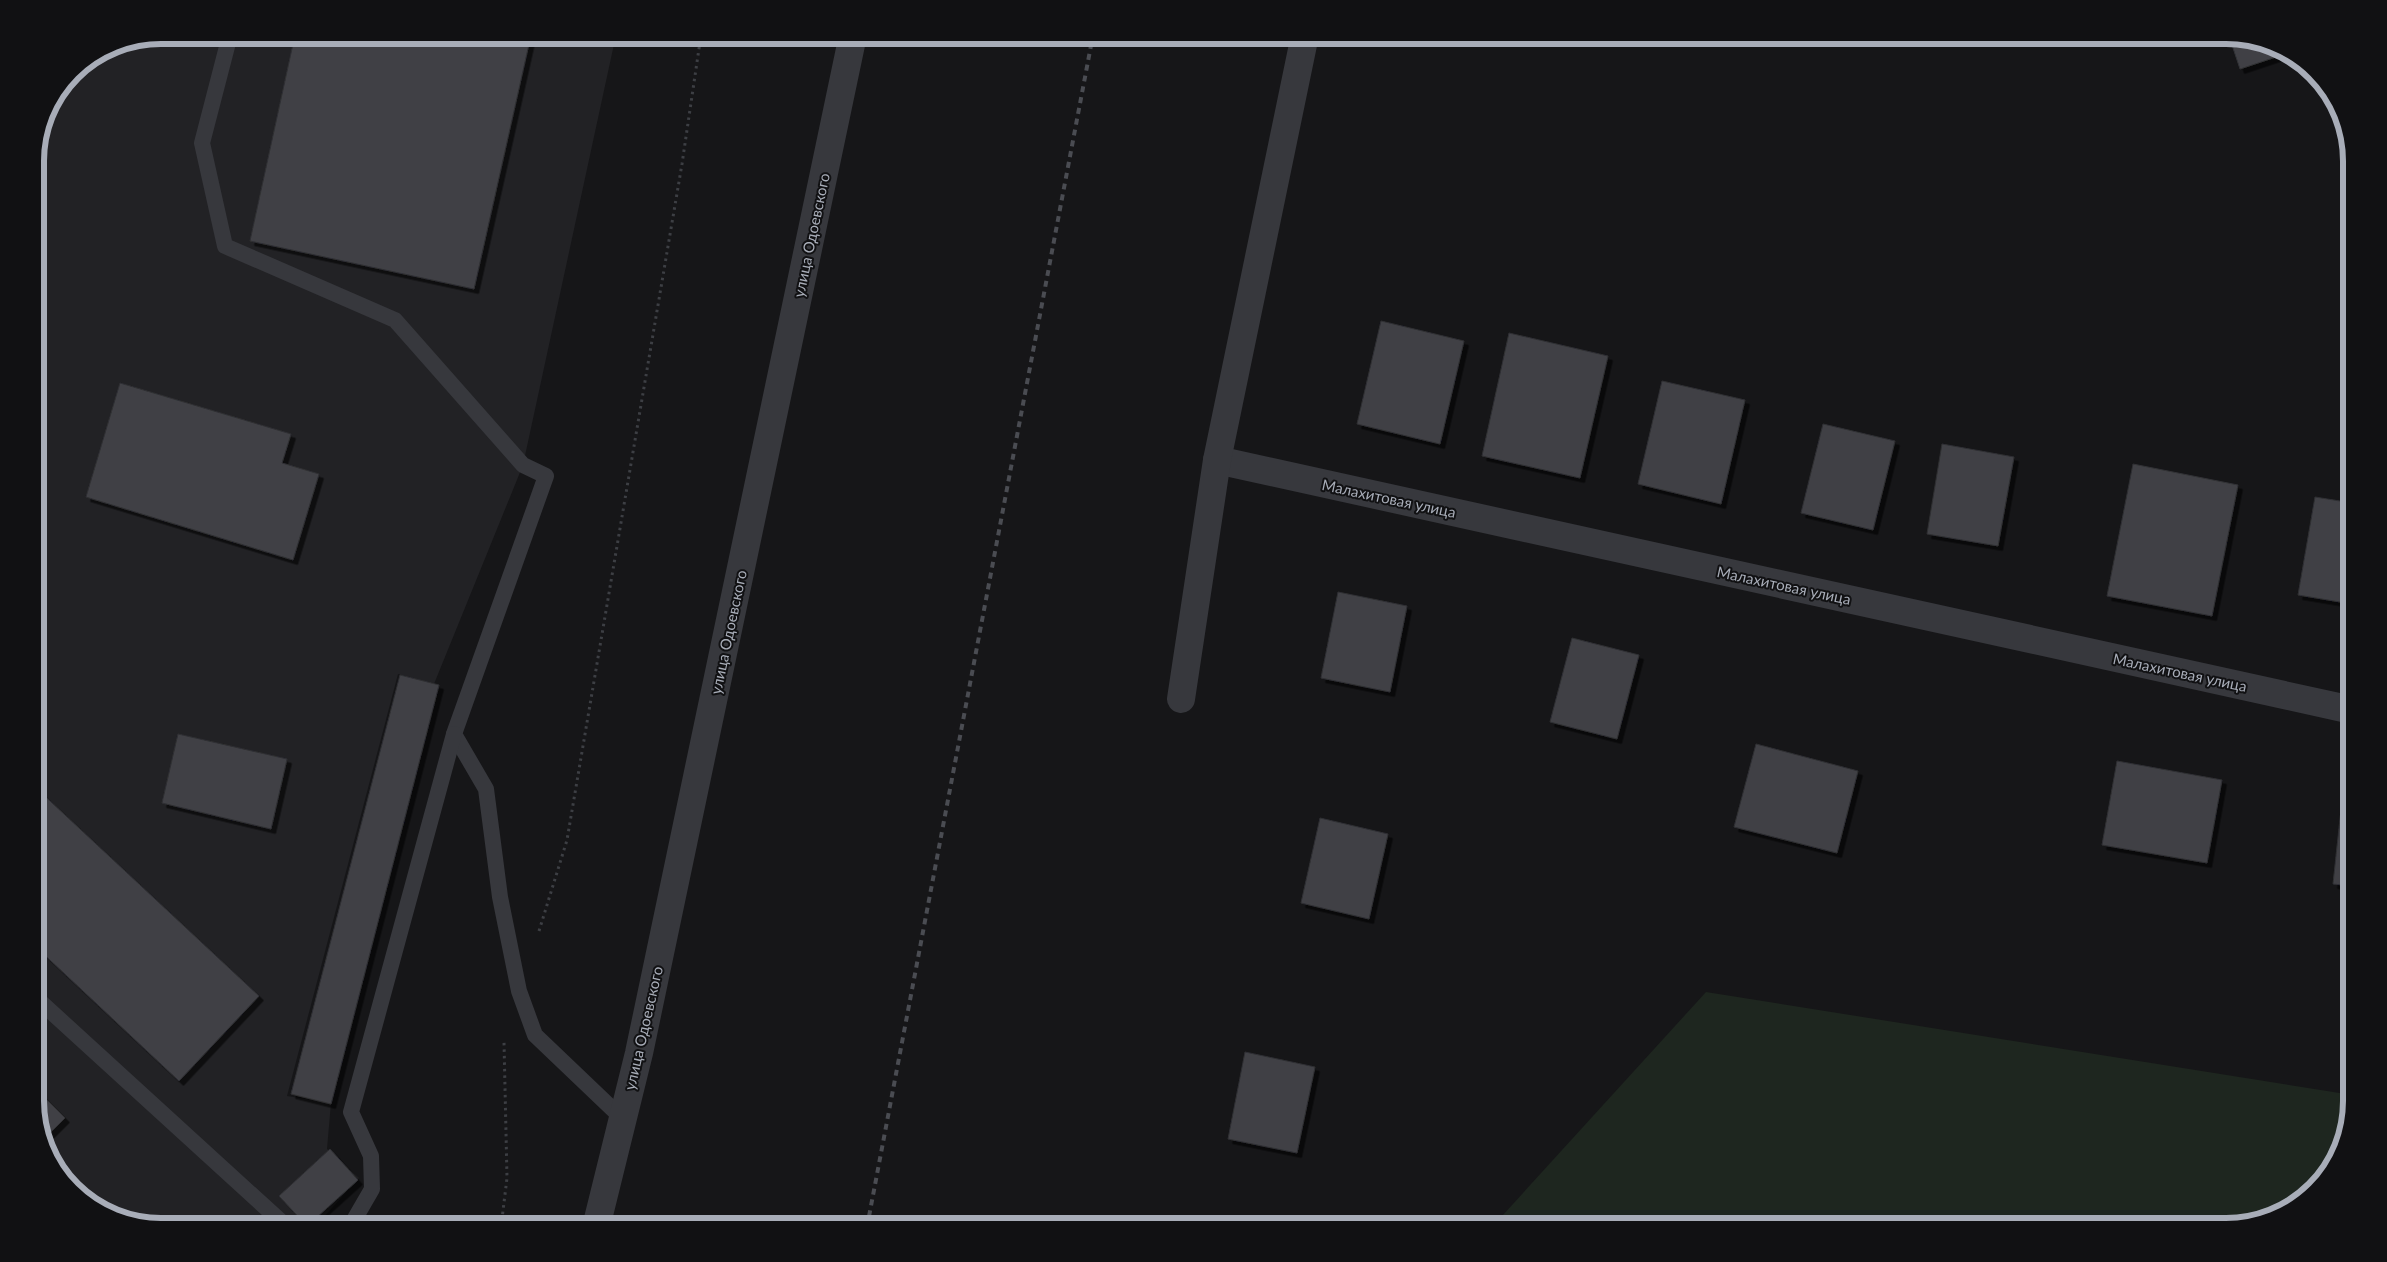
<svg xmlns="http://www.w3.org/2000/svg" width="2387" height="1262" font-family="Lato,sans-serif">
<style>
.built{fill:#222225}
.green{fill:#1e261f}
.building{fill:#404145;stroke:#303034;filter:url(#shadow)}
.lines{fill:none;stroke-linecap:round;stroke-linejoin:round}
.path{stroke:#3d3f44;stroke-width:3;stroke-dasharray:2.5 4;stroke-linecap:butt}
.service{stroke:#37383d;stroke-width:16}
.minor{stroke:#37383d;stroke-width:28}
.tertiary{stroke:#37383d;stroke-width:28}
.rail{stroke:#4a4c52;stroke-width:4;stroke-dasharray:6 5;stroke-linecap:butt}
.labels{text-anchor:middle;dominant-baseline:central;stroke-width:4;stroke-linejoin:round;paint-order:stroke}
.street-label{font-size:15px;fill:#a8adb8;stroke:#111113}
.rim{fill:none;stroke:#a8adb8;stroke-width:6}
</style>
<defs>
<filter id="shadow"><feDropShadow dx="4.5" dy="4.5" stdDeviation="0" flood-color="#0009"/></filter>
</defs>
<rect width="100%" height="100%" fill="#161618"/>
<!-- built -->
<path class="built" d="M 161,35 L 616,35 L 523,465 L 434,684 L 398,674 L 287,1096 L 331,1103 L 327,1149 L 359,1178 L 315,1227 L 161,1227 L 105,1214 L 56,1171 L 35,1109 L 35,153 L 45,113 L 72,72 L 113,45 Z"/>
<!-- green -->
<path class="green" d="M 1706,992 L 2352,1095 L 2352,1101 L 2339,1157 L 2289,1210 L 2226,1227 L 1492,1227 Z"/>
<!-- building -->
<g class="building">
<path d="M 295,35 L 531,35 L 474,289 L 250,241 Z"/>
<path d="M 2229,36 L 2282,48 L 2288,53 L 2240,69 Z"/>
<path d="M 1381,321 L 1464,341 L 1440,444 L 1357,424 Z"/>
<path d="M 1509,333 L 1608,356 L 1580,478 L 1482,456 Z"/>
<path d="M 1662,381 L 1745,400 L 1721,504 L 1638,484 Z"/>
<path d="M 120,383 L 291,434 L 282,463 L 319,474 L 293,560 L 86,497 Z"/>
<path d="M 1823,424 L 1895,441 L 1873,530 L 1801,513 Z"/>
<path d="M 1942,444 L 2014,457 L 1998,546 L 1927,534 Z"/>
<path d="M 2133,464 L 2238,485 L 2212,616 L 2107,596 Z"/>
<path d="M 2315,497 L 2352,503 L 2352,604 L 2298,595 Z"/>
<path d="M 1338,592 L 1407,606 L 1390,692 L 1321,678 Z"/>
<path d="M 1572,638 L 1639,655 L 1617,739 L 1550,722 Z"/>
<path d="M 400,675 L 439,685 L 331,1104 L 291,1094 Z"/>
<path d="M 178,734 L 287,759 L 271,829 L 162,803 Z"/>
<path d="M 1756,744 L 1858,771 L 1837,853 L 1734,827 Z"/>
<path d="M 2117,761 L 2222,780 L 2207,863 L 2102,845 Z"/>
<path d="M 35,787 L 259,996 L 179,1081 L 35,946 Z"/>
<path d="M 2342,800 L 2352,801 L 2352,886 L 2333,884 Z"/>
<path d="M 1320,818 L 1388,834 L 1369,919 L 1301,903 Z"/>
<path d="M 1245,1052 L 1315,1067 L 1297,1153 L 1228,1139 Z"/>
<path d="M 35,1088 L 65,1118 L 45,1138 L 35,1109 Z"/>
<path d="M 330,1149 L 358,1180 L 307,1226 L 279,1196 Z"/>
</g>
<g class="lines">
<!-- path -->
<g class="path">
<path d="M 539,931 L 567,840 L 682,164 L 701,35"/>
<path d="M 501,1227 L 507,1178 L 504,1042"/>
</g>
<!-- service -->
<g class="service">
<path d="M 230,35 L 202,143 L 225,246 L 395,320 L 523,465 L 546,476 L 454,734 L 486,789 L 500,897 L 519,991 L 535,1035 L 623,1119"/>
<path d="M 35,997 L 287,1227"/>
<path d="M 350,1227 L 372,1189 L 371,1156 L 351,1112 L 454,734"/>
</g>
<!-- minor -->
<g class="minor">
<path d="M 1217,460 L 2352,710"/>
<path d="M 1181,699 L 1217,460 L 1305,35"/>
</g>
<!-- tertiary -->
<path class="tertiary" d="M 596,1227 L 639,1053 L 853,35"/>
<!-- rail -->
<path class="rail" d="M 867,1227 L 1093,35"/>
</g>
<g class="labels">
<!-- street labels -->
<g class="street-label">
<text transform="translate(811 235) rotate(-78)">улица Одоевского</text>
<text transform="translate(1389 498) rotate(12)">Малахитовая улица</text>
<text transform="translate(1784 585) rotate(12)">Малахитовая улица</text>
<text transform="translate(728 632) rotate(-78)">улица Одоевского</text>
<text transform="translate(2180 672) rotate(12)">Малахитовая улица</text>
<text transform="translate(643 1028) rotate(-77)">улица Одоевского</text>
</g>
</g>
<!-- crop -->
<path d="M0 0H2387V1262H0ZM161 44H2226A117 117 0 0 1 2343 161V1101A117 117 0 0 1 2226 1218H161A117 117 0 0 1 44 1101V161A117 117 0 0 1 161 44Z" fill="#111113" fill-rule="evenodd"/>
<path class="rim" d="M161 44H2226A117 117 0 0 1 2343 161V1101A117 117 0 0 1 2226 1218H161A117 117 0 0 1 44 1101V161A117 117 0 0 1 161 44Z"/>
</svg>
